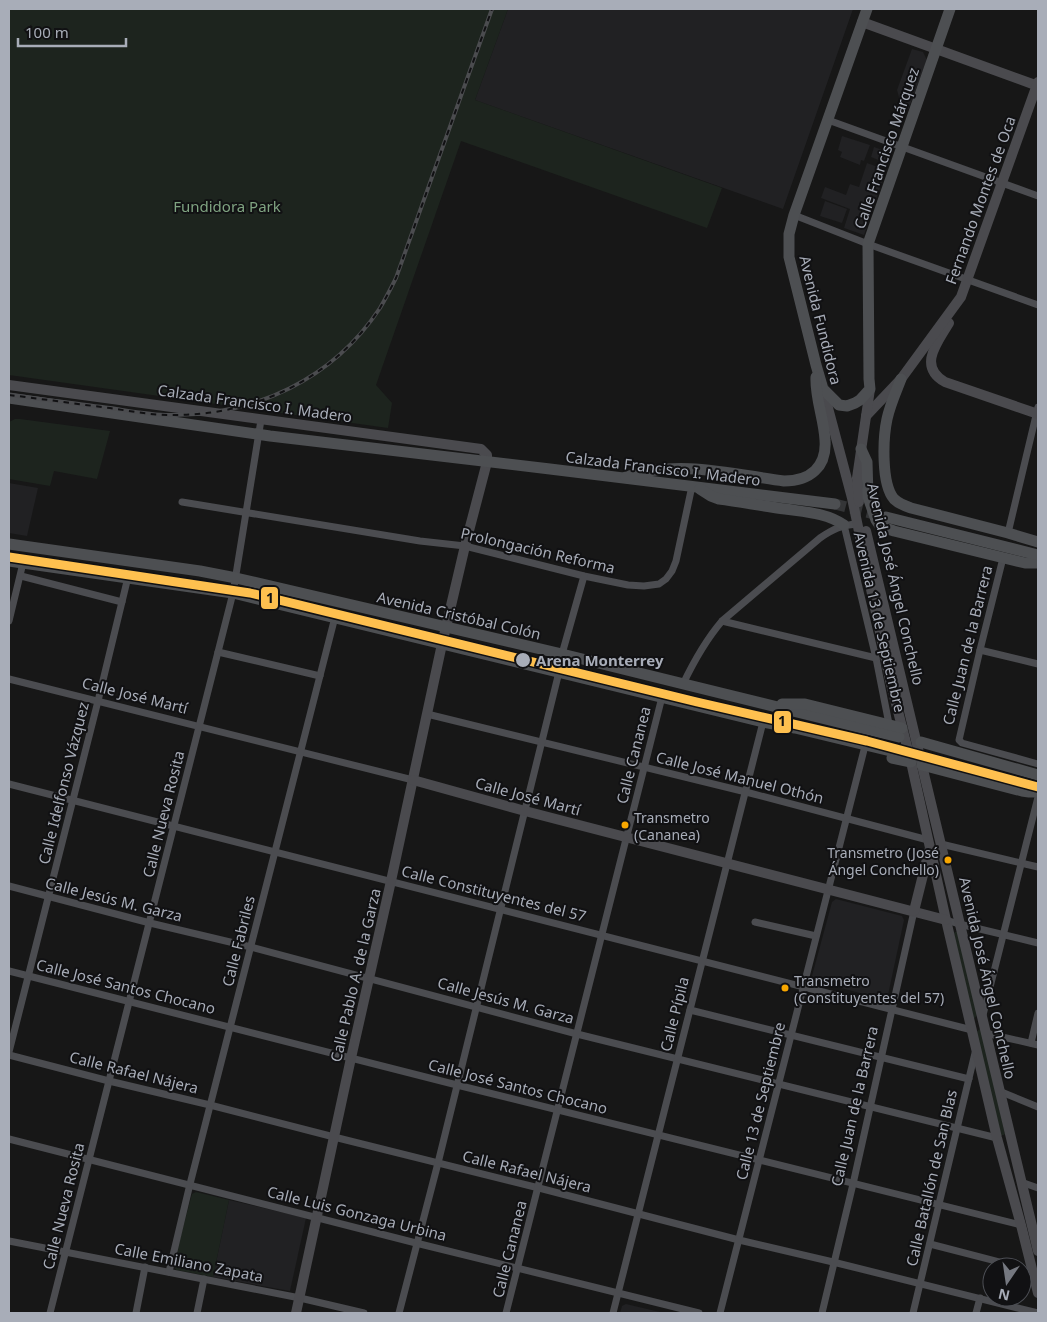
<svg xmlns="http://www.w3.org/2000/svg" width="1047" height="1322" font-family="'Noto Sans',sans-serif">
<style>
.built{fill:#212123}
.green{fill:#1d241e}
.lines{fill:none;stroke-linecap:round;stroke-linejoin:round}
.primary-tunnel{stroke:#343537;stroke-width:11;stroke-dasharray:11 5.5;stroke-linecap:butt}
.street{stroke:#4b4c50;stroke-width:7}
.secondary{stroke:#4a4a4e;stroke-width:10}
.primary{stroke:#4d4f52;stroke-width:11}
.rail-casing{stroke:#4b4c4f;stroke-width:4}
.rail{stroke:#111113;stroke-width:2;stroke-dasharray:5.5;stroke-linecap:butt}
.metro-1-casing{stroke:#111113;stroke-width:12}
.metro-1{stroke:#fec04f;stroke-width:9}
.stop-dot{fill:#a8adb8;stroke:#111113;stroke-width:2}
.bus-dot{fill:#f7a600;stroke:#111113;stroke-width:2}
.labels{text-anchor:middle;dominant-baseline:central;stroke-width:4;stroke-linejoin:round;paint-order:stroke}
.bus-label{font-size:14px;fill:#a8adb8;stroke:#111113;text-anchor:start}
.street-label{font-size:15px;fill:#a8adb8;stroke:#111113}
.park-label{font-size:15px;fill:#7fa381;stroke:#111113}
.stop-label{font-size:15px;font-weight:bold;fill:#a8adb8;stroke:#111113;text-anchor:start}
.line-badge{stroke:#111113;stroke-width:2}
.pale-badge-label{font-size:14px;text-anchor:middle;font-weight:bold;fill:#111}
</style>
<rect width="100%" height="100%" fill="#171717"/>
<!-- built -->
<g class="built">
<path d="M 508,9 L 853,9 L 783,209 L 475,100 Z"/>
<path d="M 912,49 L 923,52 L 927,60 L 908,110 L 902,108 L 897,90 Z"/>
<path d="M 842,136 L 870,145 L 864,161 L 861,160 L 860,165 L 840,157 L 842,152 L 838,150 Z"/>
<path d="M 874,147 L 891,153 L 888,164 L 871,157 Z"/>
<path d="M 867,163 L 886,170 L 864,235 L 844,228 L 850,209 L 821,198 L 825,187 L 846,195 L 850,184 L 859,187 Z"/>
<path d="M 825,201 L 847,209 L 842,223 L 820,216 Z"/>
<path d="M 9,483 L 38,488 L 27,536 L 9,533 Z"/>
<path d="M 836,899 L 902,916 L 904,920 L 888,995 L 883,999 L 814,981 L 812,976 L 832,902 Z"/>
<path d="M 229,1200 L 306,1218 L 290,1291 L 213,1277 Z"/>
<path d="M 626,1304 L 664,1313 L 620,1313 L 622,1306 Z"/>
</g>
<!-- green -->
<g class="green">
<path d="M 9,9 L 508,9 L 475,100 L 722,188 L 707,228 L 461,141 L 376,385 L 392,403 L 388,428 L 9,375 Z"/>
<path d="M 15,419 L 20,419 L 110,431 L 97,479 L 54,471 L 50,486 L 9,479 L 9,422 Z"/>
<path d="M 955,932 L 957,932 L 978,1014 L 973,1020 L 954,933 Z"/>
<path d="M 981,1027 L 1005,1134 L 1004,1135 L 1001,1135 L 976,1033 Z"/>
<path d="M 196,1192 L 229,1200 L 213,1277 L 176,1270 L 173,1265 L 192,1194 Z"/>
</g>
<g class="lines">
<!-- primary-tunnel -->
<path class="primary-tunnel" d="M 835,504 L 882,516"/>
<!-- street -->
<g class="street">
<path d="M 828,120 L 1038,196"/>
<path d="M 794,215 L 868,244 L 1038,305"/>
<path d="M 182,502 L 420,541 L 465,546 L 584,576 L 628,585 L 644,586 L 659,584 L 666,579 L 672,571 L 676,561 L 692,486"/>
<path d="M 844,525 L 876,658 L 889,724"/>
<path d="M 1008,533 L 1038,407"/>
<path d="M 1003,558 L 980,650 L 959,740 L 962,743 L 1038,764"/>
<path d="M 21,576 L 122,602"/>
<path d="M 9,621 L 23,563"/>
<path d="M 722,621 L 876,658"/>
<path d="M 980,650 L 1038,664"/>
<path d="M 218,652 L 320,676"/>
<path d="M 562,654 L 584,576"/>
<path d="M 9,679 L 413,780"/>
<path d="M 683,684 C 694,661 705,641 722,621 L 820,538 C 833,529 842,525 857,524"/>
<path d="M 427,714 L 746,792 L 928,840"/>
<path d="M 9,784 L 972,1030"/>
<path d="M 941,844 L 1038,867"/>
<path d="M 9,886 L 150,923 L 251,947 L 577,1034 L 997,1138"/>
<path d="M 946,920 L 959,924 L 1038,943"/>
<path d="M 755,922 L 816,936"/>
<path d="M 9,971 L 457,1085 L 1021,1225"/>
<path d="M 690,1010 L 969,1079"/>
<path d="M 983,1015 L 1038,797"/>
<path d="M 985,1033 L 1038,1045"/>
<path d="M 1031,1043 L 1038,1013"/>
<path d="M 9,1052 L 98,701 L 128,577"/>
<path d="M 9,1055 L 109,1081 L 210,1105 L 334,1137 L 539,1188 L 739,1240 L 833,1262 L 1038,1313"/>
<path d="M 999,1091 L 1038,1107"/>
<path d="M 9,1139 L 416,1243 L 699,1313"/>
<path d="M 1021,1182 L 1038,1188"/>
<path d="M 9,1241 L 300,1298 L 364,1313"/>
<path d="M 930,1244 L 1019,1267"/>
<path d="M 169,1272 L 190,1184 L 335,617"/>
<path d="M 50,1313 L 233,593 L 261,420"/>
<path d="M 136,1313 L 145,1267"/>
<path d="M 197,1313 L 204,1279"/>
<path d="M 399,1313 L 438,1163 L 559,672"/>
<path d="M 506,1313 L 662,697"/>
<path d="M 613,1313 L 763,722"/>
<path d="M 720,1313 L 864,750"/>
<path d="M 822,1313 L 853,1184 L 914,911"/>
<path d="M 913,1313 L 975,1053"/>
<path d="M 976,1313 L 980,1298"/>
</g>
<!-- secondary -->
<g class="secondary">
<path d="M 862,22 L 1038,86"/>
<path d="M 949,323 C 938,342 917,366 945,382 L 1038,414"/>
<path d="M 9,385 L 481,449 L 487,455 L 487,462 L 465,546 L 442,644 L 391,881 L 351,1058 L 296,1313"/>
<path d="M 823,389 L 852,498 L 890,680 L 911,762 L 946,920 L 997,1138 L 1021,1225 L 1038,1293"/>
<path d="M 866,416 L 901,379 L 961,297 L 1038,82"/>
<path d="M 859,502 L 857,478 L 870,389"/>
<path d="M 866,531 C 924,771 980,1011 1038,1251"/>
<path d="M 413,780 L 525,811 L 946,920"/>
<path d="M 914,911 L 929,851"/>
</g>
<!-- primary -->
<g class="primary">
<path d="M 867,9 L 794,215 L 789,234 L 789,257 L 816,365 L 823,389 L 839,405 L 847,406 L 855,403 L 860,400 L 870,389 L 869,379 L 868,244 L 950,9"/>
<path d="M 901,379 C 896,392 890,405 887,419 C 883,438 881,484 894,499 C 899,504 905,506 911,508 L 1008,533 L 1038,542"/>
<path d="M 9,398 L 270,436 L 550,469 L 835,504"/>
<path d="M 861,449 L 867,462 L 868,497 L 876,520 L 880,526 L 894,531 L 1025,563 L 1038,563"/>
<path d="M 626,477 C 677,459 732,474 784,481 C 810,481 827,467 825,440 C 824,419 815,398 816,377"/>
<path d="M 700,489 L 711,496 L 719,499 C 741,502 763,506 785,509 C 805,512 827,513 844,525"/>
<path d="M 886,517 L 1038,555"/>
<path d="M 9,544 L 200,571 L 236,578 L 562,654 L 899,737"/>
<path d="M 9,561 L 233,593 L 763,722 L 795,728 L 903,754"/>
<path d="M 782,704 L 805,704 L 902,728"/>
<path d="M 921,742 L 1038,775"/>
<path d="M 892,758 L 911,762"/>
<path d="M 922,765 L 1022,791 L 1029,792 L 1037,792"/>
</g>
<!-- rail casing -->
<g class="rail-casing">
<path id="rail" d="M 9,395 C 43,399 76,404 110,408 C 130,411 150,415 170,415 C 255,416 333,379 380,308 C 386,298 391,288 396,278 L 492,9"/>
</g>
<!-- rail -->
<use href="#rail" class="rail"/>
<!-- metro-1 casing -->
<g class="metro-1-casing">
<path id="metro-1" d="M 9,557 L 250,593 L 697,702 L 867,741 L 1038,787"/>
</g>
<!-- metro-1 -->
<use href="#metro-1" class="metro-1"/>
</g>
<!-- markers -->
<circle class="stop-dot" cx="523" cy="660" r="8"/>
<g class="bus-dot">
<circle cx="625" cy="825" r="4.5"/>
<circle cx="948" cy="860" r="4.5"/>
<circle cx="785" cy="988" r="4.5"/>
</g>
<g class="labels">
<!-- bus labels -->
<g class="bus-label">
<text x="634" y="817">Transmetro<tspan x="634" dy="17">(Cananea)</tspan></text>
<text x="939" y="852" text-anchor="end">Transmetro (José<tspan x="939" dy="17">Ángel Conchello)</tspan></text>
<text x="794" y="980">Transmetro<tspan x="794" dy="17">(Constituyentes del 57)</tspan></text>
</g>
<!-- street labels -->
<g class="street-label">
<text transform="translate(886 148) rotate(-71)">Calle Francisco Márquez</text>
<text transform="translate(980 200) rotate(-70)">Fernando Montes de Oca</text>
<text transform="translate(821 320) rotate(76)">Avenida Fundidora</text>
<text transform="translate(255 403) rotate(8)">Calzada Francisco I. Madero</text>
<text transform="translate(663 468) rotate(7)">Calzada Francisco I. Madero</text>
<text transform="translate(538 550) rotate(13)">Prolongación Reforma</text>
<text transform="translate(896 584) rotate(77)">Avenida José Ángel Conchello</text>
<text transform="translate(459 615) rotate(13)">Avenida Cristóbal Colón</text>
<text transform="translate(880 622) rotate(77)">Avenida 13 de Septiembre</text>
<text transform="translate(967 645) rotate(-76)">Calle Juan de la Barrera</text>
<text transform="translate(135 695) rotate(14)">Calle José Martí</text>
<text transform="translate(633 755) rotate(-76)">Calle Cananea</text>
<text transform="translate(740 777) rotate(14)">Calle José Manuel Othón</text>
<text transform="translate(63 783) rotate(-76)">Calle Idelfonso Vázquez</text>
<text transform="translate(528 796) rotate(15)">Calle José Martí</text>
<text transform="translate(163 814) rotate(-76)">Calle Nueva Rosita</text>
<text transform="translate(494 893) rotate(14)">Calle Constituyentes del 57</text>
<text transform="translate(114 899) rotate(14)">Calle Jesús M. Garza</text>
<text transform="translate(238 941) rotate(-76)">Calle Fabriles</text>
<text transform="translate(355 975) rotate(-77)">Calle Pablo A. de la Garza</text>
<text transform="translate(988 978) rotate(77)">Avenida José Ángel Conchello</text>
<text transform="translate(126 986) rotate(14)">Calle José Santos Chocano</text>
<text transform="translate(506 1000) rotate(15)">Calle Jesús M. Garza</text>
<text transform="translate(674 1014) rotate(-76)">Calle Pípila</text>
<text transform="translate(134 1072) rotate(14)">Calle Rafael Nájera</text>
<text transform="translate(518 1086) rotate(14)">Calle José Santos Chocano</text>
<text transform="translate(760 1101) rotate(-76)">Calle 13 de Septiembre</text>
<text transform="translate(854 1106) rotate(-77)">Calle Juan de la Barrera</text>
<text transform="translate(527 1171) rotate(14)">Calle Rafael Nájera</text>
<text transform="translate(931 1178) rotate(-77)">Calle Batallón de San Blas</text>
<text transform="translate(63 1206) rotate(-76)">Calle Nueva Rosita</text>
<text transform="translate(357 1213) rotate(14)">Calle Luis Gonzaga Urbina</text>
<text transform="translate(509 1249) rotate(-76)">Calle Cananea</text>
<text transform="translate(189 1262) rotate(11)">Calle Emiliano Zapata</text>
</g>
<!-- park labels -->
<g class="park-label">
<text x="227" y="206">Fundidora Park</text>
</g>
<!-- stop labels -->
<g class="stop-label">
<text x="536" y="660">Arena Monterrey</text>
</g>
</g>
<g class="line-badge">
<rect x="260" y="586" width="19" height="24" rx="5" fill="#fec04f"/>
<rect x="773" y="710" width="19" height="24" rx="5" fill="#fec04f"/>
</g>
<g class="pale-badge-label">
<text x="270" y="603">1</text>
<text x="782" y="726">1</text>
</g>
<!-- border -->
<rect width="1047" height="1322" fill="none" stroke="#a8adb8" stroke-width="20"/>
<!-- north arrow -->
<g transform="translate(1007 1282) rotate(193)"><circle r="24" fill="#111113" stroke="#4d4f55"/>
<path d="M0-4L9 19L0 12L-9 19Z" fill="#757880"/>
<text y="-8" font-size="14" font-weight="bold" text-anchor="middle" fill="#a8adb8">N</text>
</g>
<!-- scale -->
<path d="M18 38v8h108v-8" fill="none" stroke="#a8adb8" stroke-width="2.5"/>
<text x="25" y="38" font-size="15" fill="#a8adb8" stroke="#111113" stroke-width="4" paint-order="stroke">100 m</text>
</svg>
